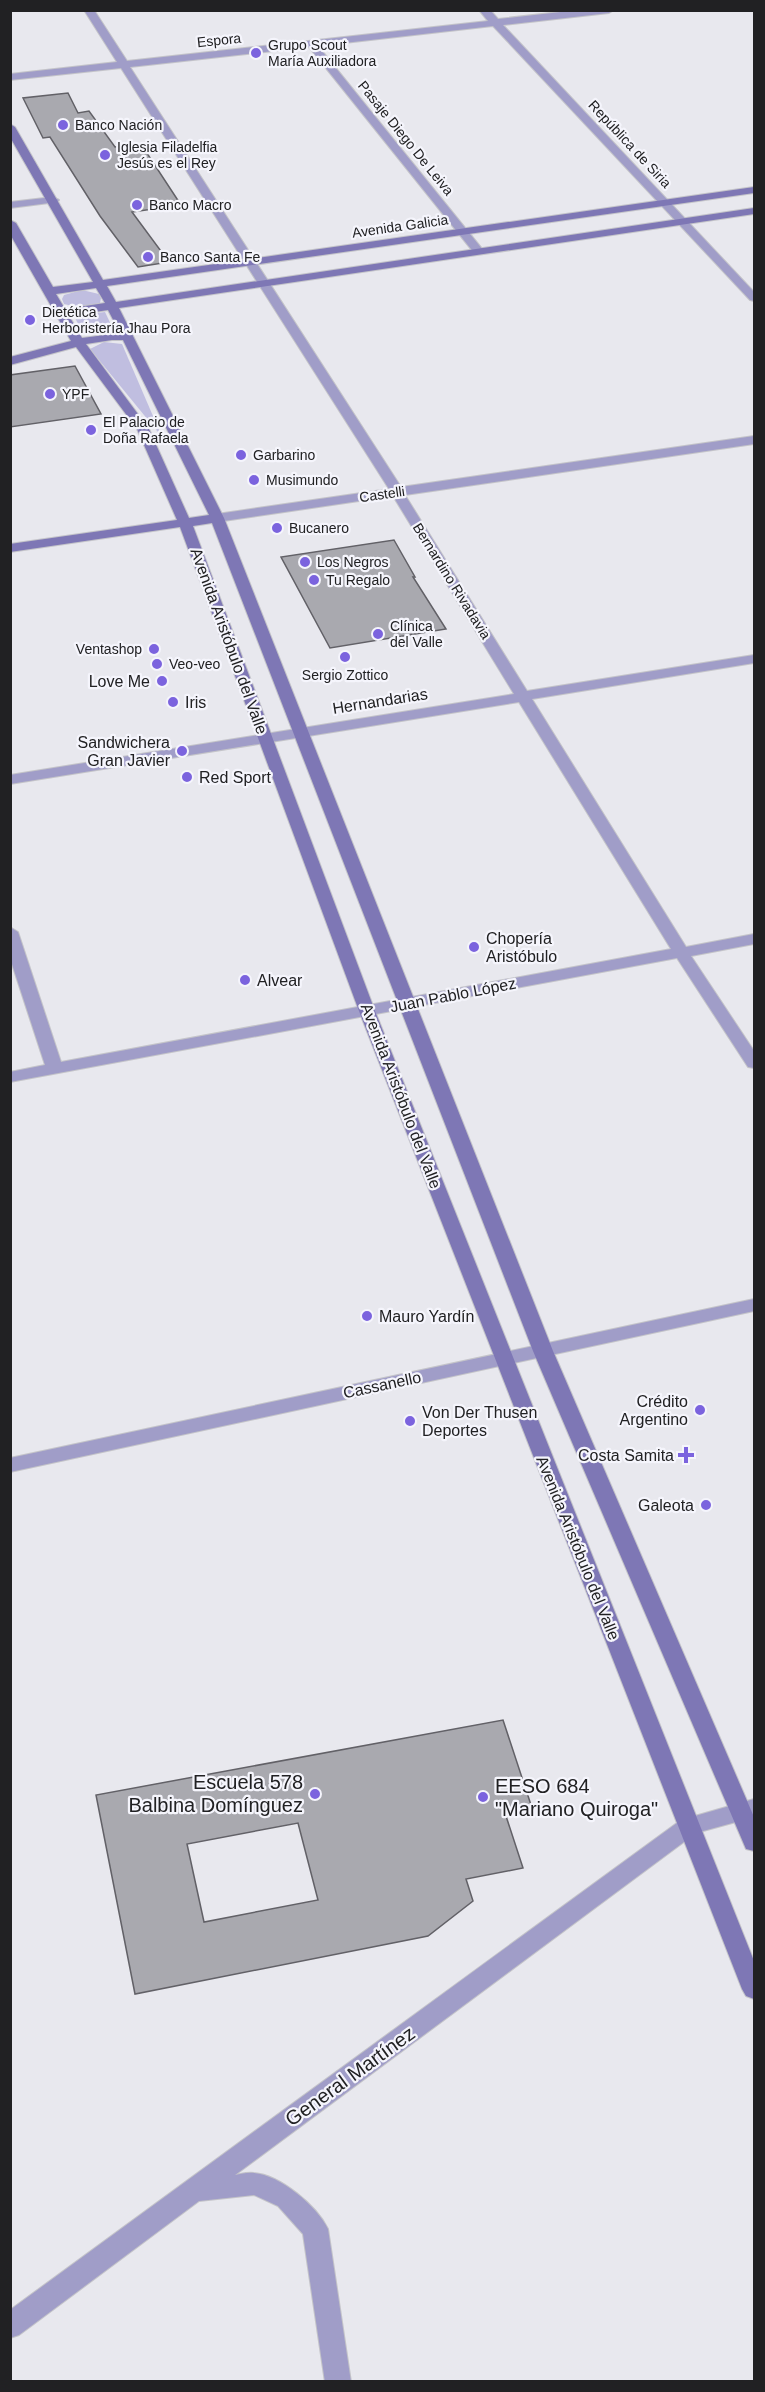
<svg xmlns="http://www.w3.org/2000/svg" width="765" height="2392" font-family="Arial,sans-serif">
<style>
.green{fill:#c0bee0}
.building{fill:#a9a9af;stroke:#626167;stroke-width:1.5;fill-rule:evenodd}
.lines{fill:none;stroke-linecap:round;stroke-linejoin:round}
.street-casing{stroke:#c4c4c9;stroke-width:2}
.secondary-casing{stroke:#c4c4c9;stroke-width:2}
.street{fill:#a09dc8;fill-rule:evenodd}
.secondary{fill:#7e77b5;fill-rule:evenodd}
.poi-dot{fill:#7b63de;stroke:#f5f5fc;stroke-width:2}
.labels{text-anchor:middle;dominant-baseline:central;stroke-width:4.5;stroke-linejoin:round;paint-order:stroke}
.far-street-label{font-size:14px;fill:#212123;stroke:#f5f5fc}
.far-poi-label{font-size:14px;fill:#212123;stroke:#f5f5fc;text-anchor:start}
.street-label{font-size:16px;fill:#212123;stroke:#f5f5fc}
.poi-label{font-size:16px;fill:#212123;stroke:#f5f5fc;text-anchor:start}
.near-poi-label{font-size:20px;fill:#212123;stroke:#f5f5fc;text-anchor:end}
.near-street-label{font-size:20px;fill:#212123;stroke:#f5f5fc}
</style>
<rect width="100%" height="100%" fill="#e8e8ee"/>
<!-- green -->
<g class="green">
<path d="M 82,290 L 99,294 L 101,298 L 100,303 L 81,308 L 64,304 L 62,299 L 64,295 Z"/>
<path d="M 105,312 L 114,331 L 84,335 L 74,316 Z"/>
<path d="M 104,342 L 122,344 L 162,437 L 90,349 Z"/>
</g>
<!-- building -->
<g class="building">
<path d="M 68,93 L 78,113 L 89,111 L 115,147 L 141,144 L 181,205 L 132,212 L 169,262 L 138,267 L 100,216 L 50,137 L 43,138 L 23,98 Z"/>
<path d="M 75,366 L 101,414 L 10,427 L 10,375 Z"/>
<path d="M 394,540 L 415,577 L 413,577 L 446,629 L 330,648 L 281,557 Z"/>
<path d="M 503,1720 L 532,1808 L 505,1813 L 523,1868 L 466,1879 L 473,1901 L 428,1936 L 135,1994 L 96,1795 ZM 298,1823 L 318,1900 L 204,1922 L 187,1844 Z"/>
</g>
<g class="lines">
<!-- street casing -->
<g class="street-casing">
<g id="street">
<path d="M 84,10 L 94,10 L 127,61 L 488,21 L 479,10 L 490,10 L 498,19 L 578,10 L 614,10 L 609,13 L 503,25 L 754,292 L 754,301 L 750,300 L 493,26 L 318,46 L 483,250 L 483,254 L 475,254 L 309,47 L 130,67 L 401,487 L 754,436 L 754,444 L 405,495 L 527,691 L 754,655 L 754,663 L 532,699 L 686,947 L 754,934 L 754,944 L 691,956 L 754,1051 L 754,1068 L 748,1067 L 677,958 L 10,1082 L 10,1072 L 45,1065 L 10,958 L 10,927 L 18,932 L 61,1062 L 671,949 L 519,702 L 10,784 L 10,775 L 514,694 L 393,496 L 217,522 L 210,518 L 217,514 L 389,489 L 121,68 L 10,80 L 10,74 L 117,62 Z"/>
<path d="M 53,197 L 59,200 L 57,202 L 10,208 L 10,202 Z"/>
<path d="M 754,1299 L 754,1311 L 10,1472 L 10,1458 Z"/>
<path d="M 754,1799 L 754,1817 L 696,1833 L 235,2175 C 241,2174 248,2172 254,2173 C 280,2175 317,2206 328,2229 L 351,2382 L 325,2382 L 303,2234 L 278,2206 L 254,2195 L 199,2201 L 19,2335 L 10,2338 L 10,2310 L 681,1820 Z"/>
</g>
</g>
<!-- secondary casing -->
<g class="secondary-casing">
<path id="secondary" d="M 10,124 L 15,127 L 103,280 L 754,187 L 754,193 L 107,286 L 116,302 L 754,208 L 754,214 L 119,308 L 224,518 L 553,1351 L 754,1817 L 754,1851 L 746,1849 L 743,1842 L 533,1351 L 212,523 L 193,526 L 375,1011 L 754,1961 L 754,1999 L 746,1996 L 742,1989 L 359,1011 L 180,527 L 10,552 L 10,544 L 177,520 L 137,429 L 76,347 L 10,365 L 10,357 L 71,341 L 10,234 L 10,220 L 16,223 L 53,287 L 93,282 L 10,137 ZM 96,288 L 105,303 L 65,309 L 56,294 ZM 108,310 L 120,333 L 82,338 L 69,316 ZM 112,340 L 123,340 L 209,515 L 189,518 L 149,429 L 86,344 Z"/>
</g>
<!-- street -->
<use href="#street" class="street"/>
<!-- secondary -->
<use href="#secondary" class="secondary"/>
</g>
<!-- markers -->
<g class="poi-dot">
<circle cx="256" cy="53" r="6"/>
<circle cx="63" cy="125" r="6"/>
<circle cx="105" cy="155" r="6"/>
<circle cx="137" cy="205" r="6"/>
<circle cx="148" cy="257" r="6"/>
<circle cx="30" cy="320" r="6"/>
<circle cx="50" cy="394" r="6"/>
<circle cx="91" cy="430" r="6"/>
<circle cx="241" cy="455" r="6"/>
<circle cx="254" cy="480" r="6"/>
<circle cx="277" cy="528" r="6"/>
<circle cx="305" cy="562" r="6"/>
<circle cx="314" cy="580" r="6"/>
<circle cx="378" cy="634" r="6"/>
<circle cx="154" cy="649" r="6"/>
<circle cx="345" cy="657" r="6"/>
<circle cx="157" cy="664" r="6"/>
<circle cx="162" cy="681" r="6"/>
<circle cx="173" cy="702" r="6"/>
<circle cx="182" cy="751" r="6"/>
<circle cx="187" cy="777" r="6"/>
<circle cx="474" cy="947" r="6"/>
<circle cx="245" cy="980" r="6"/>
<circle cx="367" cy="1316" r="6"/>
<circle cx="700" cy="1410" r="6"/>
<circle cx="410" cy="1421" r="6"/>
<path d="M683 1446h6v6h6v6h-6v6h-6v-6h-6v-6h6z"/>
<circle cx="706" cy="1505" r="6"/>
<circle cx="315" cy="1794" r="6"/>
<circle cx="483" cy="1797" r="6"/>
</g>
<g class="labels">
<!-- far-street labels -->
<g class="far-street-label">
<text transform="translate(219 40) rotate(-6)">Espora</text>
<text transform="translate(406 138) rotate(51)">Pasaje Diego De Leiva</text>
<text transform="translate(630 144) rotate(47)">República de Siria</text>
<text transform="translate(400 226) rotate(-8)">Avenida Galicia</text>
<text transform="translate(382 494) rotate(-8)">Castelli</text>
<text transform="translate(452 581) rotate(58)">Bernardino Rivadavia</text>
</g>
<!-- far-poi labels -->
<g class="far-poi-label">
<text x="268" y="45">Grupo Scout<tspan x="268" dy="16">María Auxiliadora</tspan></text>
<text x="75" y="125">Banco Nación</text>
<text x="117" y="147">Iglesia Filadelfia<tspan x="117" dy="16">Jesús es el Rey</tspan></text>
<text x="149" y="205">Banco Macro</text>
<text x="160" y="257">Banco Santa Fe</text>
<text x="42" y="312">Dietética<tspan x="42" dy="16">Herboristería Jhau Pora</tspan></text>
<text x="62" y="394">YPF</text>
<text x="103" y="422">El Palacio de<tspan x="103" dy="16">Doña Rafaela</tspan></text>
<text x="253" y="455">Garbarino</text>
<text x="266" y="480">Musimundo</text>
<text x="289" y="528">Bucanero</text>
<text x="317" y="562">Los Negros</text>
<text x="326" y="580">Tu Regalo</text>
<text x="390" y="626">Clínica<tspan x="390" dy="16">del Valle</tspan></text>
<text x="142" y="649" text-anchor="end">Ventashop</text>
<text x="169" y="664">Veo-veo</text>
<text x="345" y="675" text-anchor="middle">Sergio Zottico</text>
</g>
<!-- street labels -->
<g class="street-label">
<text transform="translate(229 641) rotate(70)">Avenida Aristóbulo del Valle</text>
<text transform="translate(380 701) rotate(-9)">Hernandarias</text>
<text transform="translate(453 995) rotate(-11)">Juan Pablo López</text>
<text transform="translate(401 1096) rotate(69)">Avenida Aristóbulo del Valle</text>
<text transform="translate(382 1385) rotate(-12)">Cassanello</text>
<text transform="translate(578 1548) rotate(68)">Avenida Aristóbulo del Valle</text>
</g>
<!-- poi labels -->
<g class="poi-label">
<text x="150" y="681" text-anchor="end">Love Me</text>
<text x="185" y="702">Iris</text>
<text x="170" y="742" text-anchor="end">Sandwichera<tspan x="170" dy="18">Gran Javier</tspan></text>
<text x="199" y="777">Red Sport</text>
<text x="486" y="938">Chopería<tspan x="486" dy="18">Aristóbulo</tspan></text>
<text x="257" y="980">Alvear</text>
<text x="379" y="1316">Mauro Yardín</text>
<text x="688" y="1401" text-anchor="end">Crédito<tspan x="688" dy="18">Argentino</tspan></text>
<text x="422" y="1412">Von Der Thusen<tspan x="422" dy="18">Deportes</tspan></text>
<text x="674" y="1455" text-anchor="end">Costa Samita</text>
<text x="694" y="1505" text-anchor="end">Galeota</text>
</g>
<!-- near-poi labels -->
<g class="near-poi-label">
<text x="303" y="1782">Escuela 578<tspan x="303" dy="23">Balbina Domínguez</tspan></text>
<text x="495" y="1786" text-anchor="start">EESO 684<tspan x="495" dy="23">"Mariano Quiroga"</tspan></text>
</g>
<!-- near-street labels -->
<g class="near-street-label">
<text transform="translate(350 2076) rotate(-36)">General Martínez</text>
</g>
</g>
<!-- border -->
<rect width="765" height="2392" fill="none" stroke="#212123" stroke-width="24"/>
</svg>
